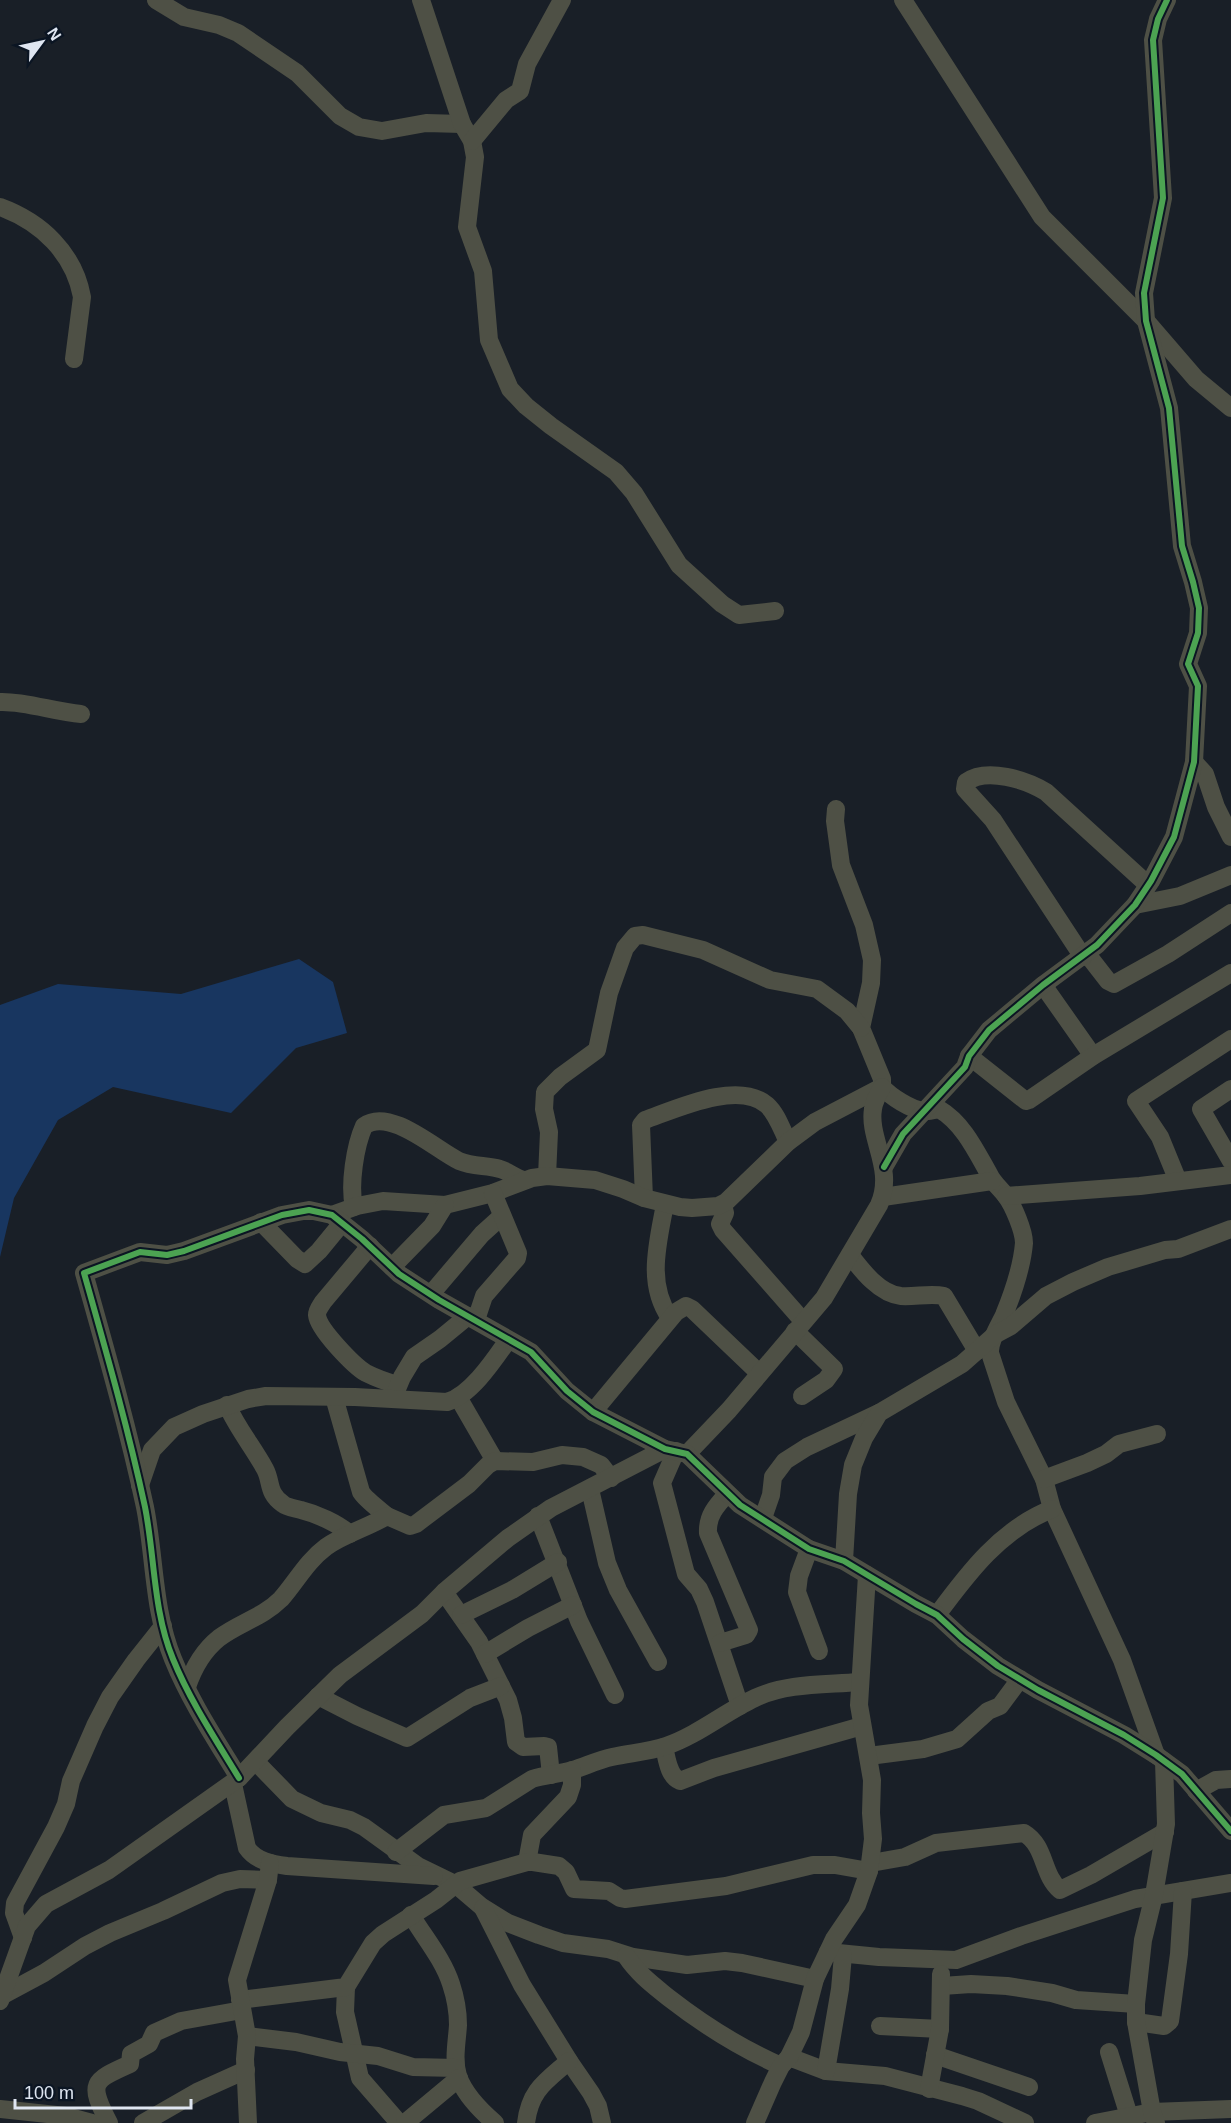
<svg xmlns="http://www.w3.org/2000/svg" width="1231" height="2123" font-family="Helvetica,sans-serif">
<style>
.water{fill:#183660}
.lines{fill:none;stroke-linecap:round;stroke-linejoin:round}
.minor{stroke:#4e5045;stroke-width:18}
.cycleway-casing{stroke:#0b1523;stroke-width:10}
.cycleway{stroke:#4ca352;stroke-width:6}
</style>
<rect width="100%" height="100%" fill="#191f27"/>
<!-- water -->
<path class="water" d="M 299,959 L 333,982 L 347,1033 L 296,1048 L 231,1113 L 113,1087 L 58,1120 L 14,1198 L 0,1257 L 0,1005 L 58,984 L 181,994 Z"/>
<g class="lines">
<!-- minor -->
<g class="minor">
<path d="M 156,0 L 184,17 L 219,25 L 238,33 L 297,73 L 340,116 L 359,127 L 382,131 L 426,123 L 462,124"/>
<path d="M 421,0 L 462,124 L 472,141 L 475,157 L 467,227 L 483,271 L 489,340 L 510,389 L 526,406 L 551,426 L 616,472 L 634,493 L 679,565 L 722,604 L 739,615 L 775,611"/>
<path d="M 903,0 L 1042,217 L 1146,321 L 1196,379 L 1231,408"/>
<path d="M 472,141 L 506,100 L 520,91 L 527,64 L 562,0"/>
<path d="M 0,207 C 41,222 74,253 82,297 L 74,359"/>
<path d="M 0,702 C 25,701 55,712 81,714"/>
<path d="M 1194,762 L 1205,774 L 1216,807 L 1231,837"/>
<path d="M 836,809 L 835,821 L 841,865 L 864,925 L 872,960 L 871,983 L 861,1028 L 882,1079 L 882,1087 C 890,1096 911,1110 924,1111 C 928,1112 934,1110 939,1109 C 963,1123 976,1151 989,1174 C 993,1183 1000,1188 1006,1196 C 1013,1205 1024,1231 1024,1243 C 1022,1267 1013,1293 1004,1315 C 999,1326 989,1341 990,1353 L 1006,1402 L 1044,1479 L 1052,1509 L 1122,1660 L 1156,1755"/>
<path d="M 1135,905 L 1180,896 L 1231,875"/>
<path d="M 1087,954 L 1108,981 L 1114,984 L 1168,954 L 1231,913"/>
<path d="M 1083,957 L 993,820 L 965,789 L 966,782 C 987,767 1026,780 1046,792 L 1148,885"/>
<path d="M 1043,985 L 1093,1056"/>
<path d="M 969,1056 L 1026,1101 L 1029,1100 L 1093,1056 L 1231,973"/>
<path d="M 1231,1089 L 1201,1109 L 1231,1161"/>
<path d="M 884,1167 L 903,1134 L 965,1067 L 969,1056 L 989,1030 L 1043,985 L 1097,945 L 1135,905 L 1151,881 L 1174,837 L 1194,762 L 1198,686 L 1188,664 L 1198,633 L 1199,608 L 1193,582 L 1182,546 L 1169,408 L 1146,321 L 1144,293 L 1163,198 L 1153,40 L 1158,19 L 1167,0"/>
<path d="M 547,1176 L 549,1132 L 544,1109 L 545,1092 L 560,1077 L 597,1050 L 609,993 L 625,948 L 635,936 L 643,935 L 703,950 L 770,980 L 817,989 L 847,1011 L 861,1028"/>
<path d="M 1178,1181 L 1160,1137 L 1136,1101 L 1231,1039"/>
<path d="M 1006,1196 L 1140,1186 L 1231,1175"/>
<path d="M 883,1197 L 992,1181"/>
<path d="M 644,1198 L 641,1125 L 645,1120 C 676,1109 738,1080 767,1105 C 777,1114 782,1130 788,1142"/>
<path d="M 665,1204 C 658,1243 646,1283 670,1318"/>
<path d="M 723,1205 L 725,1213 L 720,1224 L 723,1230 L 803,1321"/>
<path d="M 354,1207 C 349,1185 355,1146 364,1126 C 390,1107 436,1150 459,1161 C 473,1167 486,1165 500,1169 C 508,1171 515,1178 524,1180"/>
<path d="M 332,1215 L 357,1206 L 383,1201 L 445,1205 L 493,1193 L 532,1178 L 547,1176 L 595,1180 L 623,1189 L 644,1198 L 680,1207 L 692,1208 L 718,1206 L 726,1202 L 788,1142 L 815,1122 L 882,1087"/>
<path d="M 261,1222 L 297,1259 L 305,1264 L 319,1251 L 342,1223"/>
<path d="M 370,1246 L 323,1302 C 320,1307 317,1310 317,1315 C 318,1329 354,1366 366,1373 C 376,1378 387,1382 398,1385"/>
<path d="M 850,1255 C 862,1271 880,1294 901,1296 C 915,1297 931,1293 944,1296 L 977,1351"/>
<path d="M 392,1267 L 432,1226 L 445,1205"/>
<path d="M 431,1294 L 482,1234 L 502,1216"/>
<path d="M 476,1320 L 484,1296 L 517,1258 L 518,1253 L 493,1193"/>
<path d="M 795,1331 L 834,1369 L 826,1380 L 802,1396"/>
<path d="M 394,1396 L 402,1377 L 414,1357 L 440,1339 L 468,1316"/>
<path d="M 334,1397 L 361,1492 C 365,1499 380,1510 387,1516"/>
<path d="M 458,1397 L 495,1461"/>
<path d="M 227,1405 C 237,1428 253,1447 265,1469 C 272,1482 267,1493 283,1504 C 288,1508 295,1508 301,1510 C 317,1514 337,1523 350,1534"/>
<path d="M 593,1412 L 676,1312 L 686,1306 L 692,1309 L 759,1373"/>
<path d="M 676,1451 L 662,1483 L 686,1574 L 699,1589 L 705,1602 L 740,1706"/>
<path d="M 687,1454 L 729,1410 L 824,1298 L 879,1205 C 895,1169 868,1139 873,1109 C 874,1101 878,1094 882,1087"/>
<path d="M 1044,1479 L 1087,1463 L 1106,1454 L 1119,1444 L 1157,1434"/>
<path d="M 140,1485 L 152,1450 L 174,1427 L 203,1414 L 248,1399 L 266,1396 L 355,1397 L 447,1402 C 471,1395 494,1360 508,1340"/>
<path d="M 590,1489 L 607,1563 L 618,1590 L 658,1662"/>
<path d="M 538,1516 L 579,1621 L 615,1695"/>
<path d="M 763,1518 L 771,1495 L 773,1477 L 785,1461 L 807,1447 L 879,1413"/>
<path d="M 809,1549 L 799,1576 L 797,1592 L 819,1651"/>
<path d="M 844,1561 L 848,1494 L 853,1465 L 864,1438 L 879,1413 L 962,1364 L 996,1334 L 1011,1326 L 1046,1296 L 1073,1282 L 1108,1267 L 1165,1250 L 1178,1249 L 1231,1229"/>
<path d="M 444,1592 L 479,1642 L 508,1700 L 513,1718 L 516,1742 L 523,1747 L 544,1746 L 548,1747 L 551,1775"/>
<path d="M 461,1615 L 512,1590 L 558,1562"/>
<path d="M 937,1615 C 968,1573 1001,1529 1052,1509"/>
<path d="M 720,1643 L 746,1635 L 749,1630 L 708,1533 C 707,1516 716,1506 727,1494"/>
<path d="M 485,1654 L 528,1628 L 573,1605"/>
<path d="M 187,1687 C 193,1669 204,1650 219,1638 C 239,1623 263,1617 281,1599 C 296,1582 307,1561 326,1547 C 344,1534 367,1528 387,1516 L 410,1526 L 416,1524 L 469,1484 L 488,1465 L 495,1461 L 533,1462 L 562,1455 L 583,1457 L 601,1465 L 611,1478"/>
<path d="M 318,1696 L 357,1716 L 407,1738 L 470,1698 L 501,1686"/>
<path d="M 664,1747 C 667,1758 668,1776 680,1781 L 714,1768 L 862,1726"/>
<path d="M 869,1756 L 923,1749 L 957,1739 L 988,1711 L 1000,1706 L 1020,1679"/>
<path d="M 256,1762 L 292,1799 L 321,1813 L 350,1820 L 364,1827 L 418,1866 L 455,1884 L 482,1907 L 508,1923 L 539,1935 L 563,1943 L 608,1949 L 633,1957 L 687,1965 L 725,1961 L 742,1963 L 815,1979"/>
<path d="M 239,1778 C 216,1740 190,1701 173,1659 C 153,1611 155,1557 145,1507 C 128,1428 106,1351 84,1273 L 140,1252 L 167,1255 L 184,1251 L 282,1215 L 309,1210 L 332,1215 L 362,1239 L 399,1274 L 439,1300 L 531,1352 L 567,1391 L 593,1412 L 665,1449 L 687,1454 L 740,1505 L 809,1549 L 844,1561 L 916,1604 L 937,1615 L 963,1639 L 998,1666 L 1038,1690 L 1124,1735 L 1156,1755 L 1182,1774 L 1231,1831"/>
<path d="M 233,1784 L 247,1848 C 256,1861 272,1864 287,1866 L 434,1876"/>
<path d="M 1196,1791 L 1216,1780 L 1231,1779"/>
<path d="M 396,1852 L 444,1815 L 486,1808 L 532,1779 C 545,1775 559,1774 573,1770 C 586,1766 598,1760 612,1757 C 630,1753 648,1752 666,1746 C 698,1735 725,1712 755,1698 C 787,1683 824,1685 859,1682"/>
<path d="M 527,1862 L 532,1835 L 568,1797 L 572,1785 L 572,1770"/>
<path d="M 871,1863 L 905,1857 L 936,1843 L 1024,1833 C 1046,1846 1042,1875 1060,1890 L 1091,1875 L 1165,1832"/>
<path d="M 483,1908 L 522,1985 L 569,2061 L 591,2093 L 598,2106 L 602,2123"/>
<path d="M 411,1915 C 424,1937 443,1959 451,1984 C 455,1996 458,2011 458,2025 C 457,2042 453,2059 458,2076 C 464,2093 481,2111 495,2123"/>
<path d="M 23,1938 L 14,1913 L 15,1903 L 56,1827 L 66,1804 L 71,1781 L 95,1726 L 110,1697 L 136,1660 L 163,1626"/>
<path d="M 828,1952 L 879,1957 L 956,1960 L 1021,1936 L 1135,1899 L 1231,1883"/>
<path d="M 626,1956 C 638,1974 653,1985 669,1998 C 705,2026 740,2048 781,2066"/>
<path d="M 942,1986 L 971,1984 L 1007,1986 L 1052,1993 L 1076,2000 L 1136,2004"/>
<path d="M 346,1987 L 345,2012 L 360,2078 L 399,2123"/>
<path d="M 3,1995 L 44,1973 L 85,1946 L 110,1933 L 163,1911 L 222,1883 L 240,1879 L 268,1880"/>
<path d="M 240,2000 L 346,1987 L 373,1943 L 383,1934 L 436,1900 L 460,1881 L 527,1862 L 533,1862 L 559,1866 L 566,1872 L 574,1889 L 609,1891 L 620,1898 L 625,1899 L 726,1886 L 813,1865 L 835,1865 L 869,1871"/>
<path d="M 0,2001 L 27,1926 L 46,1904 L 109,1870 L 239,1778 L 287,1727 L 340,1675 L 422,1614 L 444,1592 L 508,1538 L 551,1508 L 665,1449"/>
<path d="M 1136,2022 L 1164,2026 L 1170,2021 L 1179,1954 L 1183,1891"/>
<path d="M 880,2026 L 940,2029"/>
<path d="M 247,2036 L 296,2042 L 340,2052 L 378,2056 L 413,2067 L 456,2068"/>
<path d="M 1109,2052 L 1129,2116"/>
<path d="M 935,2055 L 1029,2087"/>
<path d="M 789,2057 L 826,2071 L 885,2076 L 962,2096 L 978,2101 L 1025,2123"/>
<path d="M 826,2071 L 840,1989 L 843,1955"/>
<path d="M 929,2089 L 940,2029 L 941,1974"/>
<path d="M 0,2109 L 66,2116 L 92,2123"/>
<path d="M 109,2123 C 88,2083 92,2081 130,2064 L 131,2054 L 149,2044 L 154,2033 L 181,2021 L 242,2010"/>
<path d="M 143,2123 L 197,2092 L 246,2070"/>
<path d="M 248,2123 L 245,2059 L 247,2036 L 237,1980 L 268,1880 L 270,1863"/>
<path d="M 405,2123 L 459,2078"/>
<path d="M 526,2123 C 530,2090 545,2082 569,2061"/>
<path d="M 755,2123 L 773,2082 L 781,2066 L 789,2057 L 801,2032 L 815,1979 L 834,1939 L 857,1905 L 869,1871 L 873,1839 L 871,1813 L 872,1780 L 859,1705 L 867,1575"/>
<path d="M 1095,2123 L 1152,2112 L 1231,2109"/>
<path d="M 1156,2123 L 1152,2112 L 1136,2022 L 1136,2004 L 1143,1940 L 1154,1895 L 1166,1824 L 1164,1761"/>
</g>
<!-- cycleway casing -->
<g class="cycleway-casing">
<g id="cycleway">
<path d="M 884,1167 L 903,1134 L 965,1067 L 969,1056 L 989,1030 L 1043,985 L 1097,945 L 1135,905 L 1151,881 L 1174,837 L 1194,762 L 1198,686 L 1188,664 L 1198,633 L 1199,608 L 1193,582 L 1182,546 L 1169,408 L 1146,321 L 1144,293 L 1163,198 L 1153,40 L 1158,19 L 1167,0"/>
<path d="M 239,1778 C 216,1740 190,1701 173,1659 C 153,1611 155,1557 145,1507 C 128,1428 106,1351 84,1273 L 140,1252 L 167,1255 L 184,1251 L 282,1215 L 309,1210 L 332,1215 L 362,1239 L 399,1274 L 439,1300 L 531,1352 L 567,1391 L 593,1412 L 665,1449 L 687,1454 L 740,1505 L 809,1549 L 844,1561 L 916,1604 L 937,1615 L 963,1639 L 998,1666 L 1038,1690 L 1124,1735 L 1156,1755 L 1182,1774 L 1231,1831"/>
</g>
</g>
<!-- cycleway -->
<use href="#cycleway" class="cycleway"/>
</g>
<!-- north arrow -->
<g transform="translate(42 42) rotate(57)" stroke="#0b1523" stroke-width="4.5" paint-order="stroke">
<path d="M0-4.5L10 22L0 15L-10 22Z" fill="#dfe6f1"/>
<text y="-9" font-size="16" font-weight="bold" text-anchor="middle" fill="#dfe6f1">N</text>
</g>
<!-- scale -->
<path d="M15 2099v9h176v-9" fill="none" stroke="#dfe6f1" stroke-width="3"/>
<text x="24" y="2099" font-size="18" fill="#dfe6f1" stroke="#0b1523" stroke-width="4.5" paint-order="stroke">100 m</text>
</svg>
